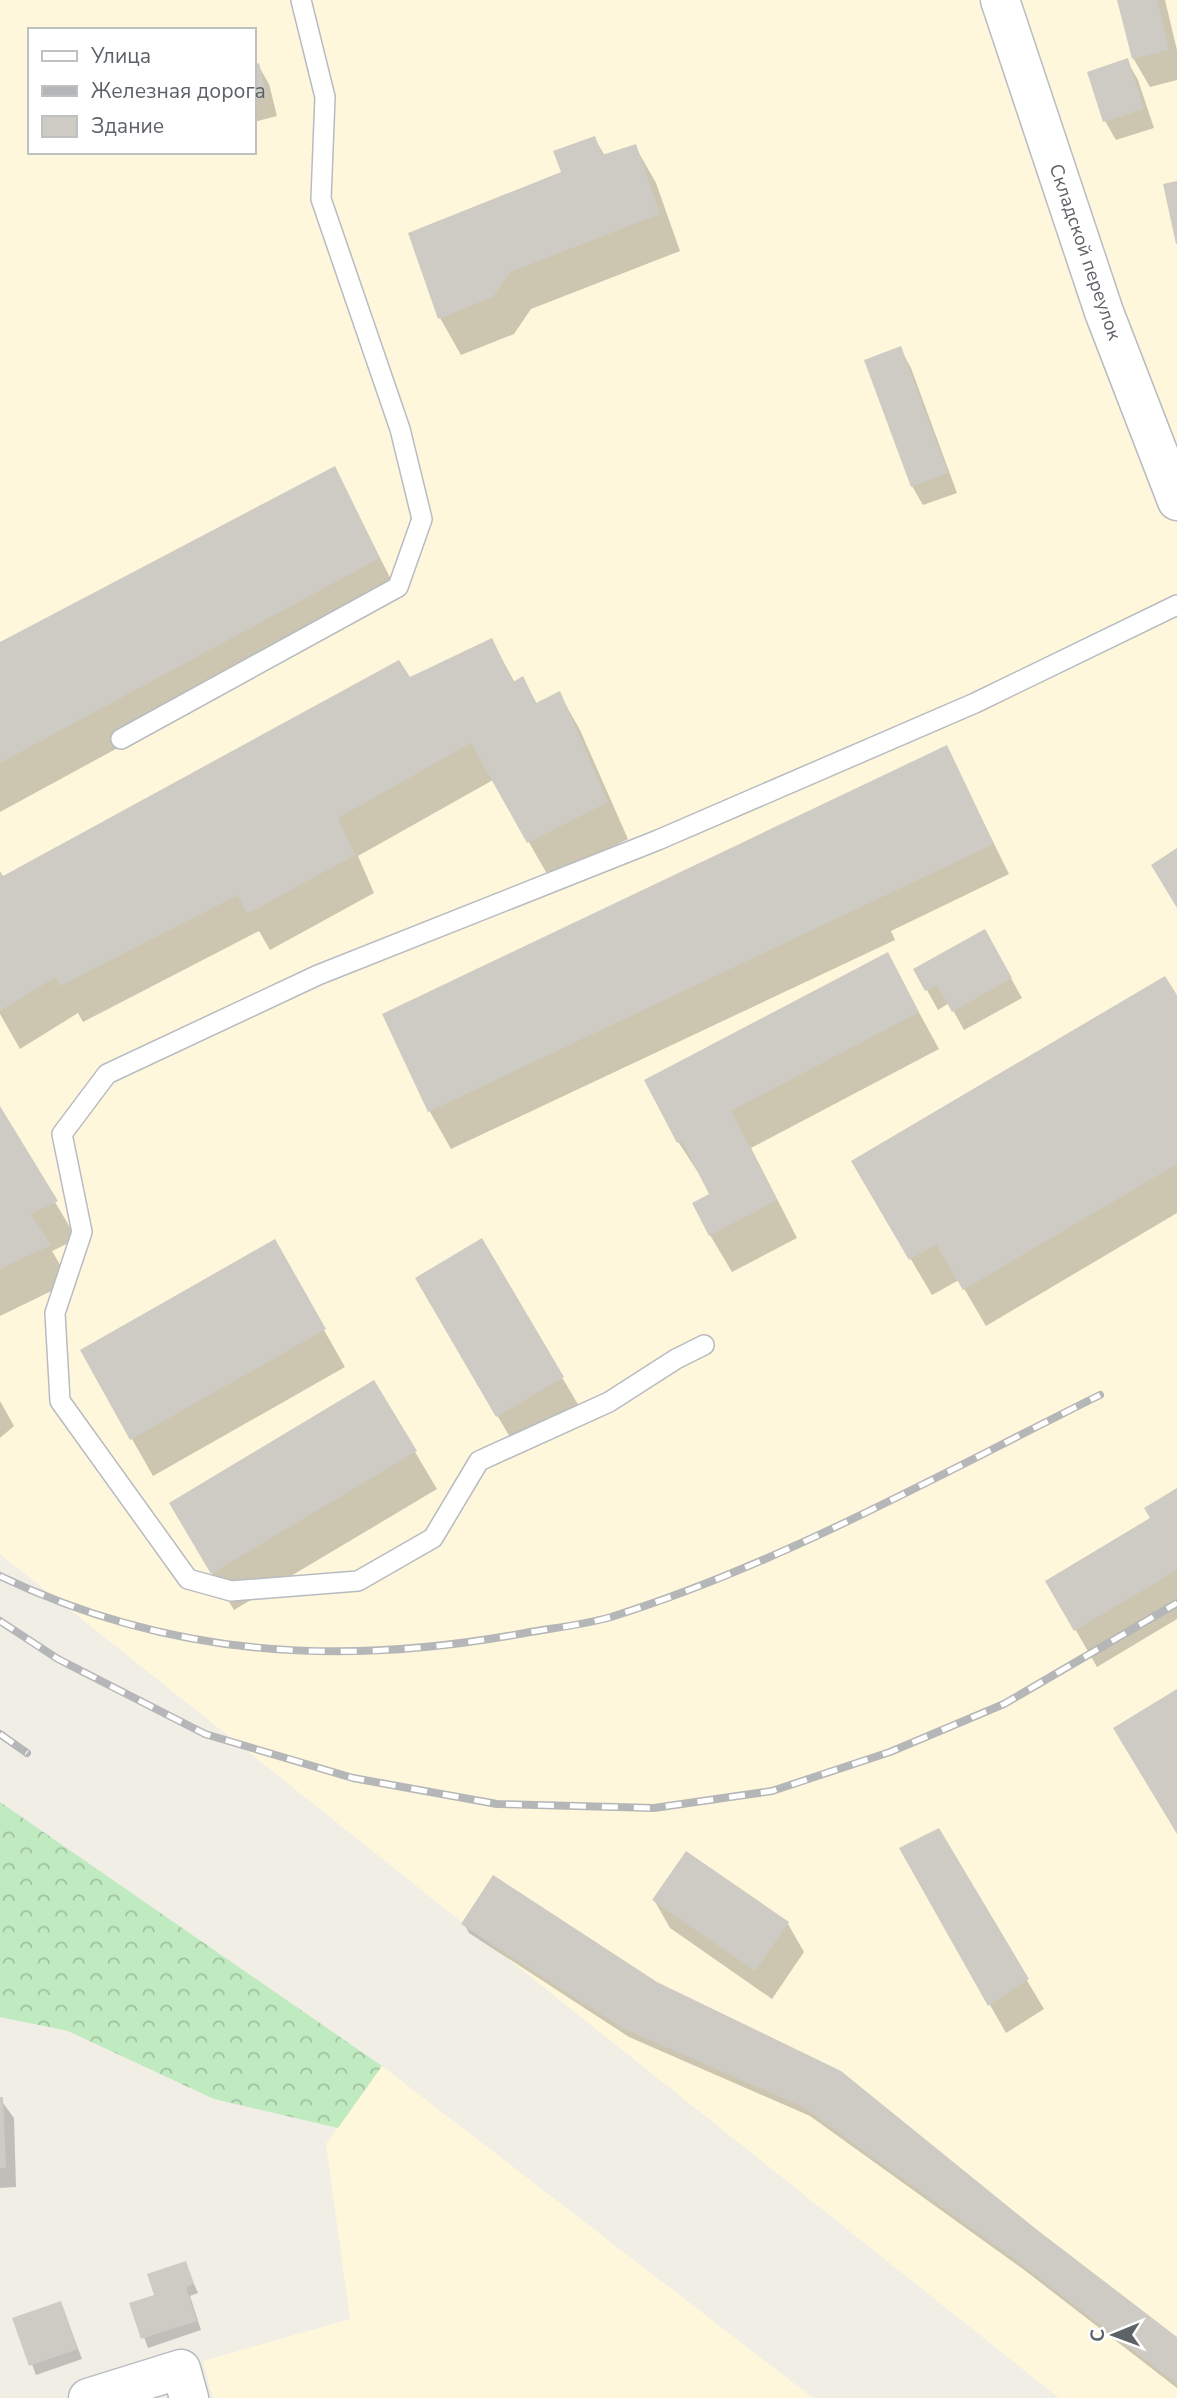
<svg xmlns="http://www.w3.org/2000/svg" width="1177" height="2398" font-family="'Nunito Sans',sans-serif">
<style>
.commercial{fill:#fff7dc;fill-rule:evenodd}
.forest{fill:url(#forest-crowns)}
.shadow{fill:#0003}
.building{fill:#cecbc4}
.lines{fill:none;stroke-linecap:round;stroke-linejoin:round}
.lane-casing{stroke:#b8bbc0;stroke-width:22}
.street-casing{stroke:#b8bbc0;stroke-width:41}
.lane{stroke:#fff;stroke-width:19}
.street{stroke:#fff;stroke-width:38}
.rail-casing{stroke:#b5b6b7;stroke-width:8}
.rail{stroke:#fff;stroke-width:5;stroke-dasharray:16;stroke-linecap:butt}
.labels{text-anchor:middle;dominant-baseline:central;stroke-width:6;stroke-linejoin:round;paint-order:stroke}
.street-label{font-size:19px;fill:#5d6267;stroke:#fff}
</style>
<defs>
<pattern id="forest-crowns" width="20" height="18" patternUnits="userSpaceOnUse" patternTransform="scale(1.75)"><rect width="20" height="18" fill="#c0eac0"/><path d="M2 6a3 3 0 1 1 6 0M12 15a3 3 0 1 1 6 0" fill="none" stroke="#9fc1a0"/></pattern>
</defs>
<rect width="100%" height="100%" fill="#f1eee6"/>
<!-- commercial -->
<g class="commercial">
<path d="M 0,0 L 1177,0 L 1177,2398 L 1059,2398 L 0,1554 ZM 30,30 L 254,30 L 254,152 L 30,152 Z"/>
<path d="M 382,2066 L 813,2398 L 213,2398 L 203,2361 L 350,2319 L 326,2144 Z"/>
</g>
<!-- forest -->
<path class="forest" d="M 0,1802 L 382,2066 L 338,2128 L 214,2099 L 68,2031 L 0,2017 Z"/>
<!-- shadow -->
<g class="shadow">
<path d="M 1119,0 L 1165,0 L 1177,50 L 1177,80 L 1150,87 L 1133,58 Z"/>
<path d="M 1127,61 L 1138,80 L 1154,128 L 1116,140 L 1105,121 Z"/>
<path d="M 258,65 L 269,84 L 277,116 L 254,122 L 254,66 Z"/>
<path d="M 595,139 L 605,156 L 635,146 L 656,183 L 680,251 L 531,309 L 514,334 L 461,355 L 440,318 L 410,234 L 563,173 Z"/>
<path d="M 900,348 L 911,368 L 957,493 L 923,505 L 912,486 Z"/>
<path d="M 334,468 L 399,595 L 0,812 L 0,644 Z"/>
<path d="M 492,641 L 515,683 L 523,679 L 537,704 L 559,693 L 580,730 L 628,839 L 550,879 L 493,780 L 358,856 L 374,893 L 270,950 L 259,931 L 83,1022 L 78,1013 L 20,1049 L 0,1014 L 0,874 L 3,878 Z"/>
<path d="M 946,747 L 1009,874 L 891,931 L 895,940 L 451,1149 L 430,1112 L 385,1015 Z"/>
<path d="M 985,932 L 1022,998 L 964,1030 L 949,1003 L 938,1010 L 916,970 Z"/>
<path d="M 887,954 L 939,1049 L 751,1148 L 797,1238 L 732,1272 L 710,1235 L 712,1194 L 679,1143 L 646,1081 Z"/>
<path d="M 1177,999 L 1177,1213 L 986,1326 L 959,1280 L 932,1295 L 853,1161 Z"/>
<path d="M 0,1110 L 77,1239 L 52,1251 L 70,1282 L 0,1316 Z"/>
<path d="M 481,1241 L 579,1406 L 514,1444 L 417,1279 Z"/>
<path d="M 274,1242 L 345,1367 L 153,1476 L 82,1351 Z"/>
<path d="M 374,1383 L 437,1489 L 234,1610 L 171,1504 Z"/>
<path d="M 0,1401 L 14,1426 L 0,1438 Z"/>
<path d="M 1177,1490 L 1177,1619 L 1097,1667 L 1048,1582 L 1152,1519 Z"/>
<path d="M 938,1831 L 1044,2009 L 1006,2033 L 901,1849 Z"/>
<path d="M 654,1900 L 788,1924 L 804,1952 L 772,1999 L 670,1928 Z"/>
<path d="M 464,1924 L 1035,2230 L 1177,2340 L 1177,2388 L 1023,2269 L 810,2116 L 629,2037 L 469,1933 Z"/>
<path d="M 0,2099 L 14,2118 L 16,2187 L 0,2188 Z"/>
<path d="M 185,2263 L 198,2293 L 190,2296 L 201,2330 L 148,2348 L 132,2305 L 156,2296 Z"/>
<path d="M 61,2303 L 82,2359 L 36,2375 L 15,2319 Z"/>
</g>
<!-- building -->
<g class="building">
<path d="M 1117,0 L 1157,0 L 1169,50 L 1132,59 Z"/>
<path d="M 1128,58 L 1144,109 L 1103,122 L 1087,72 Z"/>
<path d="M 259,63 L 267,96 L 254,100 L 254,65 Z"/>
<path d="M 595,136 L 602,155 L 636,144 L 660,214 L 510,272 L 493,297 L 438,319 L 408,233 L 561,172 L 553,151 Z"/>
<path d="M 1177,181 L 1177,244 L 1176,244 L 1163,184 Z"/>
<path d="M 901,346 L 948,473 L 911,487 L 864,360 Z"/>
<path d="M 335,466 L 380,558 L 0,763 L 0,642 Z"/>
<path d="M 492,638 L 513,682 L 523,676 L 536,703 L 560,691 L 608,802 L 527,843 L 471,743 L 338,818 L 355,855 L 247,914 L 238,895 L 60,986 L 55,977 L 0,1011 L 0,871 L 3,876 L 399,660 L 410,677 Z"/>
<path d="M 947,745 L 994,844 L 428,1112 L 382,1014 Z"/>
<path d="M 1177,848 L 1177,908 L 1151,865 Z"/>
<path d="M 985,929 L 1012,978 L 952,1012 L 937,985 L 925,991 L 913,969 Z"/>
<path d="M 888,952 L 919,1012 L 731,1111 L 777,1200 L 709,1236 L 692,1203 L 709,1194 L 682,1141 L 677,1143 L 644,1080 Z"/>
<path d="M 1165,976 L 1177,995 L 1177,1164 L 963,1290 L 936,1244 L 909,1260 L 851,1161 Z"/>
<path d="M 0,1106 L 58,1201 L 31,1214 L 51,1245 L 0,1269 Z"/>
<path d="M 482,1238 L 564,1377 L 496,1417 L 415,1278 Z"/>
<path d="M 275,1239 L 326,1329 L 130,1440 L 80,1350 Z"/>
<path d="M 374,1380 L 417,1451 L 211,1574 L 169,1503 Z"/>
<path d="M 1177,1488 L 1177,1570 L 1074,1631 L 1045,1581 L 1150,1518 L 1144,1508 Z"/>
<path d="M 1177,1689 L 1177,1834 L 1113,1728 Z"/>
<path d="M 939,1828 L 1029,1979 L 988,2006 L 899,1848 Z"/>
<path d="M 686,1851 L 789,1922 L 755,1971 L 652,1900 Z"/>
<path d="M 493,1875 L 657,1982 L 841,2071 L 1036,2229 L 1177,2337 L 1177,2384 L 1016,2260 L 803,2107 L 622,2028 L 461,1924 Z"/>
<path d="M 0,2097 L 3,2097 L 6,2168 L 0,2168 Z"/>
<path d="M 186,2261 L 194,2284 L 186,2287 L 197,2321 L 141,2339 L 129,2303 L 154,2295 L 147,2274 Z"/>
<path d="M 61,2301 L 78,2349 L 29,2366 L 12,2318 Z"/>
</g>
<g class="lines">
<!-- lane casing -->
<g class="lane-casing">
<g id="lane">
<path d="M 121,739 L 398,587 L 422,519 L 400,429 L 321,199 L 325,97 L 301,0"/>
<path d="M 704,1345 L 676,1359 L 609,1402 L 479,1461 L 433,1538 L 358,1581 L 231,1591 L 188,1579 L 60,1401 L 55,1313 L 82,1232 L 62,1134 L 107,1074 L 318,975 L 658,840 L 975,703 L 1177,605"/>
</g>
</g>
<!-- street casing -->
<g class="street-casing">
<g id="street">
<path d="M 1000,0 L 1104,312 L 1177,501"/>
<path d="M 88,2398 L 181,2369 L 189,2398"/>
</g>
</g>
<!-- lane -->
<use href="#lane" class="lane"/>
<!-- street -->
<use href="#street" class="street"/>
<!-- rail casing -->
<g class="rail-casing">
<g id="rail">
<path d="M 0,1576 C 170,1657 341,1667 525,1633 C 553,1628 583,1625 611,1617 C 781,1564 940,1474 1100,1395"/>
<path d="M 0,1621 L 58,1659 L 205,1734 L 353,1778 L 497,1804 L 654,1808 L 772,1791 L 890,1752 L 1004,1704 L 1177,1603"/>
<path d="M 0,1734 L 27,1753"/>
</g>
</g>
<!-- rail -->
<use href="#rail" class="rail"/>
</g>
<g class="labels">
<!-- street labels -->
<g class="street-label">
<text transform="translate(1085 252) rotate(71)">Складской переулок</text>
</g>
</g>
<!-- legend -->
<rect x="28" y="28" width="228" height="126" fill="#ffffff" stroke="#bec0c2" stroke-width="2"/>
<rect x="42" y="51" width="35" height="10" fill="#ffffff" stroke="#bec0c2" stroke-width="2"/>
<text x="91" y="63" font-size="21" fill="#5d6267">Улица</text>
<rect x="42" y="86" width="35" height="10" fill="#b5b6b7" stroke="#bec0c2" stroke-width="2"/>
<text x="91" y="98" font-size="21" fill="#5d6267">Железная дорога</text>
<rect x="42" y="116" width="35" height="21" fill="#cecbc4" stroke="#bec0c2" stroke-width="2"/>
<text x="91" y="133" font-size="21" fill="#5d6267">Здание</text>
<!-- north arrow -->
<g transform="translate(1114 2335) rotate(269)" stroke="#ffffff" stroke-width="5" paint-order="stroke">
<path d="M0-5L12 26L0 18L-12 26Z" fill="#5d6267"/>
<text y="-10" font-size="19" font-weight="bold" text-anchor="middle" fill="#5d6267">С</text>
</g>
</svg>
